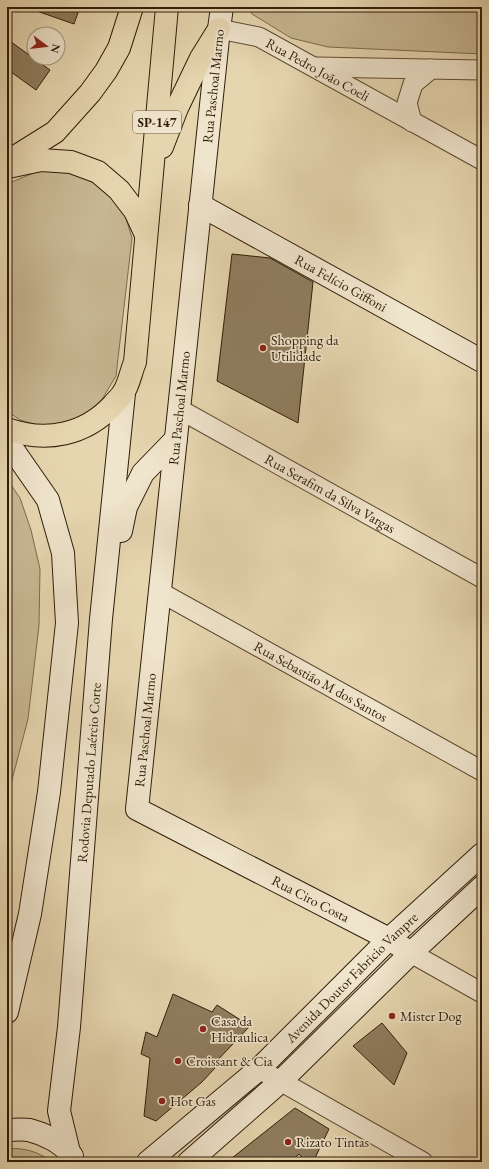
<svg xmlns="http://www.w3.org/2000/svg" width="489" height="1169" font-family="'EB Garamond',serif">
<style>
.green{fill:#c7b793;stroke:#7c6a4e}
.building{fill:#8f7d5f;stroke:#301d08}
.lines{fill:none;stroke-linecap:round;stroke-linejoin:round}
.street-casing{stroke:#5e4b32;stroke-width:21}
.secondary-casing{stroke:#301d08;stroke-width:24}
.primary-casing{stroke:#301d08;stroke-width:24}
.street{stroke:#efe4cc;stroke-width:19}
.secondary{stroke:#efe4cc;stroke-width:22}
.primary{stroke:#e6d6b0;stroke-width:22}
.poi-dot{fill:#8f2418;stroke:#efe4cc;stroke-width:1.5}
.labels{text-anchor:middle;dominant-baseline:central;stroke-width:3.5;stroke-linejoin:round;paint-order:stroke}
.shield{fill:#efe4cc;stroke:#695943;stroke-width:1}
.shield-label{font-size:13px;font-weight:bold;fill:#301d08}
.street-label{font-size:14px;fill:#301d08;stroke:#efe4cc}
.poi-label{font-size:14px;fill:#301d08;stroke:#efe4cc;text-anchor:start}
</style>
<rect width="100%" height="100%" fill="#e6d6b0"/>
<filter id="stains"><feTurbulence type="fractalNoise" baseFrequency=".005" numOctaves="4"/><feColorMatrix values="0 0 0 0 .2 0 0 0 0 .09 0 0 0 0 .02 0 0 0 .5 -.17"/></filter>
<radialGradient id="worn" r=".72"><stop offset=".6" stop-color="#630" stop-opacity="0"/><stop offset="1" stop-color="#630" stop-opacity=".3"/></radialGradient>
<!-- green -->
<g class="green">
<path d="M 248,7 L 482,7 L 482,54 L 328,47 L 291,38 L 252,14 Z"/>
<path d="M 43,169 L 68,172 L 95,182 L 112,195 L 125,215 L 132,238 L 116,376 L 101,401 L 85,415 L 66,423 L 42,426 L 20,420 L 7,411 L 7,184 Z"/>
<path d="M 7,479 L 20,498 L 31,530 L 40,569 L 39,625 L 28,719 L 7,799 Z"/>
<path d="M 7,1149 C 24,1147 39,1152 52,1162 L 7,1162 Z"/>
</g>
<!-- building -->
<g class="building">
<path d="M 32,7 L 80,7 L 74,24 L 31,9 Z"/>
<path d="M 7,39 L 50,70 L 36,90 L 7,69 Z"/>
<path d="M 232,254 L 270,258 L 313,282 L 298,423 L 217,381 Z"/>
<path d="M 173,994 L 212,1012 L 217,1005 L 250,1026 L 212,1066 L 215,1068 L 202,1082 L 156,1121 L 144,1116 L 150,1058 L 141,1054 L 146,1032 L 157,1037 Z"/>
<path d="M 382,1023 L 407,1053 L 394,1085 L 353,1046 Z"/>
<path d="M 295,1108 L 329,1129 L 313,1162 L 306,1162 L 299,1154 L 290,1162 L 227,1162 Z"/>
</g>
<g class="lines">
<!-- street casing -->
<g class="street-casing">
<g id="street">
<path id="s1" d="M 219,29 L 259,37 L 482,160"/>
<path d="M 317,67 L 482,70"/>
<path d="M 412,122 L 407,103 L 413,84 L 431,69"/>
<path id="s2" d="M 179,409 L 482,578"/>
<path id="s3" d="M 160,592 L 482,771"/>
<path d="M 411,953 L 482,993"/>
<path d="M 259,1069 L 423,1162"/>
</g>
</g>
<!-- secondary casing -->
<g class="secondary-casing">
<g id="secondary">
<path id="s4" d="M 222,7 L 219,29 L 137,809 L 389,939 L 411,953"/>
<path id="s5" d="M 200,205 L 482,361"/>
<path d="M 7,441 L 48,500 L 63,553 L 67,623 L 49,792 L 30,914 L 7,1012"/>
<path d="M 121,531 L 126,507 L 143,473 L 176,439"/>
<path d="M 7,1130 C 14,1130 22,1129 29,1130 C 45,1134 63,1143 72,1156"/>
<path id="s6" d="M 69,1152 L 59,1111 L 69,1027 L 101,619 L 124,393"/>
<path id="s7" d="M 148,1162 L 259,1069 L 389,939 L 482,854"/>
<path d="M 189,1162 L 280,1082 L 411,953 L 482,887"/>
</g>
</g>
<!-- primary casing -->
<g class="primary-casing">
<g id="primary">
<path d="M 162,147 L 177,108 L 201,58 L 219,29"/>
<path d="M 7,162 L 55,132 L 90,93 L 106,71 L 119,48 L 132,7"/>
<path d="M 8,167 L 41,160 L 71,162 L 98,172 L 119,190 L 135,211 L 146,235"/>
<path d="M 7,429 C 46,443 85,435 113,405 C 116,401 121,397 123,393 C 129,385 131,371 135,362 L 167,7"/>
</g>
</g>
<!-- street -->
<use href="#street" class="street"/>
<!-- secondary -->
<use href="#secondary" class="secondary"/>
<!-- primary -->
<use href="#primary" class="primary"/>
</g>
<!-- markers -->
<g class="poi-dot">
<circle cx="263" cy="348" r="4"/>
<circle cx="392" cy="1016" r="4"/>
<circle cx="203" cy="1029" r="4"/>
<circle cx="178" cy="1061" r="4"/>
<circle cx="162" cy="1101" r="4"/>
<circle cx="288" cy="1142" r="4"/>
</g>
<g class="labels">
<!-- shield labels -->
<rect class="shield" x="133" y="111" width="48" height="22" rx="3"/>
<g class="shield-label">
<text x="157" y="122">SP-147</text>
</g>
<!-- street labels -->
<g class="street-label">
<text stroke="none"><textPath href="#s1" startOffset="108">Rua Pedro João Coeli</textPath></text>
<text transform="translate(213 86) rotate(-84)">Rua Paschoal Marmo</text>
<text stroke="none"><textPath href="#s5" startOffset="161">Rua Felício Giffoni</textPath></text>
<text transform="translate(179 408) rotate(-84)">Rua Paschoal Marmo</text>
<text stroke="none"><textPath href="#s2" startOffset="173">Rua Serafim da Silva Vargas</textPath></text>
<text stroke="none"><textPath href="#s3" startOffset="184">Rua Sebastião M dos Santos</textPath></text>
<text transform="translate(145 730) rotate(-84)">Rua Paschoal Marmo</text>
<text stroke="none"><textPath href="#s6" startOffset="382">Rodovia Deputado Laércio Corte</textPath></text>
<text stroke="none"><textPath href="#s4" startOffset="1002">Rua Ciro Costa</textPath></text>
<text stroke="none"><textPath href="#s7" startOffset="275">Avenida Doutor Fabricio Vampre</textPath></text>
</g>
<!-- poi labels -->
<g class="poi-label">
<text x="271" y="340">Shopping da<tspan x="271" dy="16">Utilidade</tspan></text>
<text x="400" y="1016">Mister Dog</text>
<text x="211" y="1021">Casa da<tspan x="211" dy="16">Hidraulica</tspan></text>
<text x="186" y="1061">Croissant &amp; Cia</text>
<text x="170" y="1101">Hot Gas</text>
<text x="296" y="1142">Rizato Tintas</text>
</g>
</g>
<!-- margin -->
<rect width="489" height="1169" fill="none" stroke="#e6d6b0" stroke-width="24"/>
<rect x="8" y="8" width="473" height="1153" fill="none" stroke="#301d08" stroke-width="2"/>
<rect x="12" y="12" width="465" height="1145" fill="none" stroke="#301d08"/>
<!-- north arrow -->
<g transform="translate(46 46) rotate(105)"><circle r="19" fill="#efe4cc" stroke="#a3947e"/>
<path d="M0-3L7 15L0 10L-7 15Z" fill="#8f2418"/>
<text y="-6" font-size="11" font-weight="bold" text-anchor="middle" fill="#301d08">N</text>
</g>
<rect width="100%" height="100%" filter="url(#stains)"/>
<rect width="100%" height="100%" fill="url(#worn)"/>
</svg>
